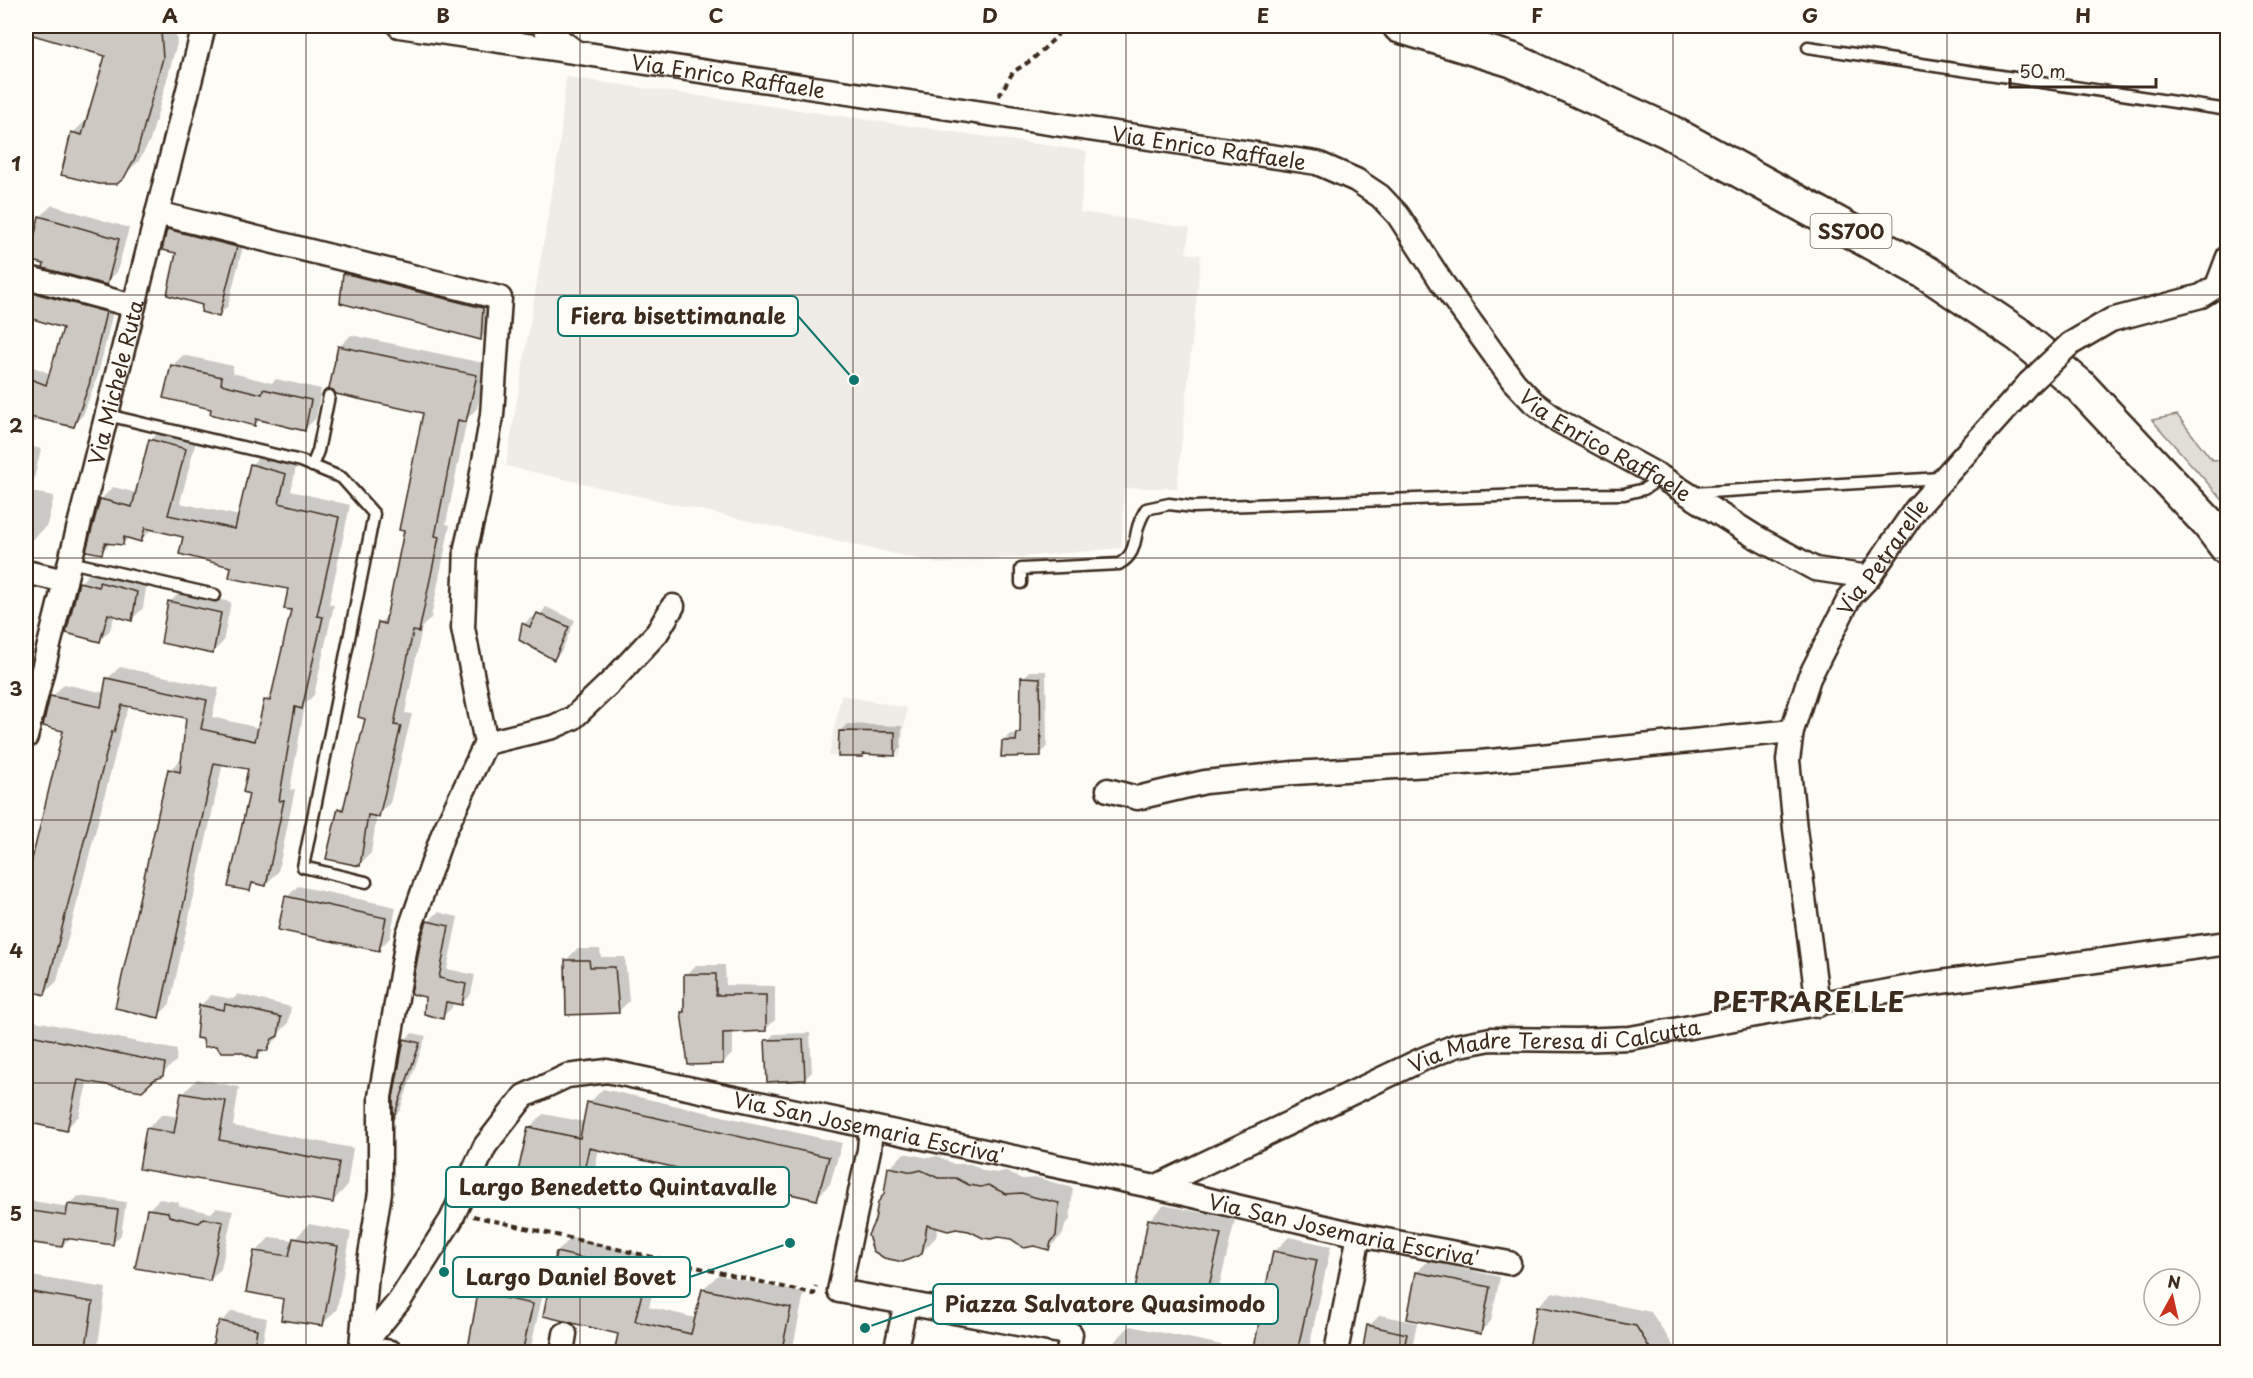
<svg xmlns="http://www.w3.org/2000/svg" width="2253" height="1378" font-family="'Playpen Sans',sans-serif">
<style>
.built{fill:#efece7}
.green{fill:#e1ded7;stroke:#8e847a;stroke-width:1.5}
.shadow{fill:#0003}
.building{fill:#cdc8c2;stroke:#3b2a1e;stroke-width:1.5}
.lines{fill:none;stroke-linecap:round;stroke-linejoin:round}
.lane-casing{stroke:#3b2a1e;stroke-width:15}
.street-casing{stroke:#3b2a1e;stroke-width:27}
.highway-casing{stroke:#3b2a1e;stroke-width:38}
.path{stroke:#3b2a1e;stroke-width:4;stroke-dasharray:6 4.5;stroke-linecap:butt}
.lane{stroke:#fdfcf7;stroke-width:10}
.street{stroke:#fdfcf7;stroke-width:22}
.highway{stroke:#fdfcf7;stroke-width:33}
.street-bridge-casing{stroke:#3b2a1e;stroke-width:27;stroke-linecap:butt}
.street-bridge{stroke:#fdfcf7;stroke-width:22}
.grid{fill:none;stroke:#3b2a1e;stroke-width:1.5;stroke-opacity:0.55}
.labels{text-anchor:middle;dominant-baseline:central;stroke-width:4.5;stroke-linejoin:round;paint-order:stroke}
.shield{fill:#fdfcf7;stroke:#75695f;stroke-width:1.5}
.shield-label{font-size:20px;font-weight:bold;fill:#3b2a1e}
.street-label{font-size:21px;fill:#3b2a1e;stroke:#fdfcf7}
.district-label{font-size:27px;font-weight:bold;letter-spacing:1.5px;fill:#3b2a1e;stroke:#fdfcf7}
.leader{fill:none;stroke:#0f766e;stroke-width:2}
.callout-dot{fill:#0f766e;stroke:#fdfcf7;stroke-width:2}
.callout{fill:#fdfcf7;stroke:#0f766e;stroke-width:2}
.callout-label{font-size:22px;text-anchor:middle;font-weight:bold;fill:#3b2a1e}
.neatline{fill:none;stroke:#3b2a1e;stroke-width:2}
.grid-label{font-size:20px;text-anchor:middle;font-weight:bold;fill:#3b2a1e}
</style>
<rect width="100%" height="100%" fill="#fdfcf7"/>
<filter id="ink" filterUnits="userSpaceOnUse"><feTurbulence type="fractalNoise" baseFrequency=".0167" numOctaves="2"/><feDisplacementMap in="SourceGraphic" scale="12" xChannelSelector="R" yChannelSelector="G"/><feConvolveMatrix kernelMatrix="1 2 1 2 8 2 1 2 1" color-interpolation-filters="sRGB"/></filter>
<g filter="url(#ink)">
<!-- built -->
<g class="built">
<path d="M 566,77 L 1087,151 L 1080,212 L 1190,228 L 1186,253 L 1201,255 L 1177,488 L 1124,488 L 1122,548 L 939,564 L 506,466 L 559,150 Z"/>
<path d="M 841,695 L 907,708 L 900,756 L 829,756 Z"/>
</g>
<!-- green -->
<path class="green" d="M 2177,415 L 2212,460 L 2227,459 L 2227,505 L 2152,420 Z"/>
<!-- shadow -->
<g class="shadow">
<path d="M 26,26 L 175,26 L 177,43 L 150,141 L 138,162 L 123,176 L 73,133 L 87,119 L 106,55 L 28,32 L 26,44 Z"/>
<path d="M 52,205 L 129,228 L 117,272 L 106,283 L 31,259 L 41,216 Z"/>
<path d="M 178,221 L 245,238 L 228,306 L 219,315 L 204,303 L 168,230 Z"/>
<path d="M 356,263 L 493,297 L 491,328 L 480,339 L 345,274 Z"/>
<path d="M 45,284 L 115,303 L 98,375 L 83,415 L 73,425 L 40,417 L 35,422 L 26,420 L 26,364 L 51,374 L 65,327 L 35,294 Z"/>
<path d="M 351,335 L 488,364 L 477,408 L 467,419 L 446,524 L 450,525 L 431,618 L 422,627 L 405,713 L 412,714 L 390,803 L 377,815 L 371,853 L 359,865 L 340,809 L 346,802 L 367,718 L 380,623 L 388,615 L 406,530 L 425,411 L 339,347 Z"/>
<path d="M 183,355 L 233,366 L 232,373 L 272,383 L 276,379 L 321,389 L 316,418 L 305,429 L 261,419 L 255,425 L 213,408 L 172,366 Z"/>
<path d="M 163,428 L 197,437 L 180,503 L 240,516 L 251,465 L 263,453 L 297,462 L 291,491 L 350,505 L 329,604 L 334,605 L 314,695 L 305,704 L 290,790 L 295,789 L 278,872 L 266,884 L 256,882 L 249,889 L 250,768 L 223,763 L 170,1004 L 158,1016 L 169,770 L 183,758 L 188,717 L 130,705 L 124,720 L 57,981 L 44,994 L 26,989 L 26,891 L 65,729 L 52,697 L 64,684 L 105,693 L 107,679 L 120,667 L 219,688 L 212,717 L 259,728 L 266,700 L 273,692 L 293,609 L 290,588 L 233,566 L 185,536 L 153,528 L 141,540 L 129,537 L 123,544 L 112,542 L 101,552 L 101,499 L 113,487 L 137,493 L 151,440 Z"/>
<path d="M 26,445 L 41,449 L 31,492 L 54,496 L 47,525 L 32,540 L 26,538 Z"/>
<path d="M 91,572 L 147,582 L 143,608 L 132,619 L 115,614 L 110,630 L 99,641 L 80,583 Z"/>
<path d="M 181,591 L 231,602 L 223,642 L 212,653 L 170,602 Z"/>
<path d="M 546,607 L 575,620 L 561,652 L 554,659 L 521,639 L 524,624 L 531,617 L 536,620 Z"/>
<path d="M 1030,671 L 1046,671 L 1047,747 L 1040,754 L 1003,742 L 1010,734 L 1018,734 L 1022,730 L 1023,678 Z"/>
<path d="M 847,724 L 902,726 L 901,747 L 894,754 L 866,752 L 863,755 L 840,731 Z"/>
<path d="M 298,886 L 396,907 L 390,938 L 379,949 L 287,897 Z"/>
<path d="M 438,912 L 458,917 L 447,969 L 475,975 L 471,994 L 461,1004 L 453,1002 L 452,1008 L 442,1017 L 428,922 Z"/>
<path d="M 577,949 L 600,949 L 601,957 L 625,957 L 629,1001 L 618,1012 L 566,960 Z"/>
<path d="M 696,965 L 725,965 L 726,985 L 775,986 L 775,1020 L 765,1030 L 733,1031 L 733,1053 L 723,1063 L 683,1013 L 685,1010 L 686,975 Z"/>
<path d="M 238,994 L 291,1007 L 288,1024 L 280,1032 L 278,1038 L 257,1057 L 200,1006 L 211,995 L 233,999 Z"/>
<path d="M 26,1019 L 177,1050 L 176,1061 L 162,1074 L 88,1080 L 79,1116 L 66,1129 L 26,1120 Z"/>
<path d="M 412,1033 L 426,1036 L 400,1110 L 395,1116 L 395,1098 L 405,1040 Z"/>
<path d="M 810,1033 L 812,1072 L 805,1079 L 767,1041 L 774,1034 Z"/>
<path d="M 197,1079 L 239,1087 L 233,1126 L 353,1148 L 347,1186 L 333,1201 L 147,1129 L 162,1114 L 179,1117 L 183,1094 Z"/>
<path d="M 603,1089 L 842,1143 L 830,1184 L 816,1198 L 599,1149 L 590,1192 L 576,1206 L 529,1128 L 543,1114 L 585,1122 L 589,1103 Z"/>
<path d="M 904,1153 L 929,1158 L 937,1156 L 954,1164 L 971,1164 L 984,1171 L 997,1173 L 1004,1171 L 1022,1179 L 1038,1178 L 1073,1188 L 1070,1220 L 1065,1225 L 1063,1234 L 1048,1249 L 1011,1238 L 938,1227 L 936,1237 L 921,1253 L 886,1194 L 890,1168 Z"/>
<path d="M 78,1196 L 126,1202 L 121,1235 L 112,1244 L 70,1237 L 62,1246 L 26,1241 L 26,1200 L 69,1207 Z"/>
<path d="M 159,1199 L 178,1202 L 180,1206 L 211,1213 L 216,1208 L 233,1211 L 221,1269 L 210,1280 L 148,1210 Z"/>
<path d="M 1164,1205 L 1235,1220 L 1219,1288 L 1205,1303 L 1150,1219 Z"/>
<path d="M 309,1224 L 351,1232 L 337,1309 L 323,1324 L 285,1297 L 256,1252 L 270,1237 L 294,1240 Z"/>
<path d="M 572,1237 L 661,1259 L 649,1307 L 696,1318 L 703,1289 L 718,1275 L 804,1293 L 792,1352 L 616,1352 L 620,1332 L 545,1315 L 557,1252 Z"/>
<path d="M 1289,1237 L 1331,1246 L 1308,1352 L 1254,1352 L 1274,1252 Z"/>
<path d="M 1428,1261 L 1500,1277 L 1491,1321 L 1480,1332 L 1417,1272 Z"/>
<path d="M 31,1276 L 106,1288 L 97,1352 L 26,1352 L 26,1282 Z"/>
<path d="M 491,1283 L 543,1294 L 531,1346 L 525,1352 L 498,1352 L 480,1294 Z"/>
<path d="M 1553,1292 L 1651,1312 L 1676,1350 L 1675,1352 L 1530,1352 L 1538,1306 Z"/>
<path d="M 232,1311 L 267,1318 L 261,1352 L 213,1352 L 221,1322 Z"/>
<path d="M 1380,1315 L 1417,1323 L 1411,1352 L 1363,1352 L 1369,1326 Z"/>
<path d="M 1130,1326 L 1222,1345 L 1220,1352 L 1112,1352 L 1115,1341 Z"/>
<path d="M 301,1347 L 338,1352 L 295,1352 Z"/>
</g>
<!-- building -->
<g class="building">
<path d="M 26,26 L 158,26 L 161,32 L 163,58 L 136,156 L 124,178 L 117,184 L 99,184 L 61,175 L 71,132 L 82,135 L 105,56 L 26,33 Z"/>
<path d="M 39,216 L 119,239 L 107,285 L 43,268 L 44,264 L 29,260 Z"/>
<path d="M 167,229 L 237,247 L 219,317 L 201,312 L 202,305 L 167,295 L 176,253 L 162,250 Z"/>
<path d="M 343,273 L 483,308 L 481,340 L 340,303 Z"/>
<path d="M 34,293 L 106,312 L 89,385 L 74,427 L 26,416 L 26,377 L 46,385 L 63,328 L 26,317 Z"/>
<path d="M 338,346 L 477,375 L 466,422 L 458,420 L 435,536 L 439,537 L 419,632 L 413,631 L 394,725 L 401,726 L 379,817 L 368,815 L 360,866 L 326,859 L 338,808 L 343,810 L 365,719 L 358,717 L 378,622 L 385,624 L 404,531 L 399,530 L 423,413 L 336,394 L 333,390 L 329,389 Z"/>
<path d="M 171,365 L 222,377 L 221,384 L 262,394 L 263,389 L 311,400 L 305,431 L 256,419 L 255,426 L 210,414 L 211,409 L 163,398 Z"/>
<path d="M 149,439 L 186,449 L 168,515 L 235,529 L 250,464 L 286,474 L 279,503 L 339,517 L 317,616 L 323,617 L 302,709 L 295,707 L 279,801 L 284,800 L 266,886 L 252,883 L 250,891 L 228,887 L 249,794 L 243,792 L 248,769 L 214,763 L 159,1018 L 115,1008 L 168,769 L 180,772 L 186,718 L 122,705 L 114,732 L 112,731 L 45,995 L 26,990 L 26,884 L 63,731 L 43,726 L 50,696 L 101,707 L 106,678 L 207,700 L 201,729 L 255,741 L 264,700 L 270,701 L 291,610 L 284,609 L 288,589 L 229,578 L 231,567 L 179,554 L 183,537 L 145,528 L 141,542 L 124,537 L 123,545 L 105,543 L 102,554 L 86,551 L 100,499 L 132,507 Z"/>
<path d="M 79,582 L 99,587 L 99,582 L 137,592 L 132,621 L 108,614 L 100,642 L 66,633 Z"/>
<path d="M 168,601 L 221,613 L 213,654 L 161,643 Z"/>
<path d="M 537,613 L 569,627 L 554,660 L 519,640 L 522,623 L 530,627 Z"/>
<path d="M 1021,677 L 1040,678 L 1041,756 L 1001,757 L 1002,741 L 1016,741 L 1017,733 L 1020,733 Z"/>
<path d="M 839,731 L 895,732 L 895,756 L 863,754 L 863,757 L 838,757 Z"/>
<path d="M 285,896 L 386,918 L 379,951 L 278,930 Z"/>
<path d="M 427,921 L 449,926 L 439,978 L 466,984 L 462,1005 L 446,1002 L 443,1019 L 424,1014 L 425,997 L 411,994 L 421,939 Z"/>
<path d="M 565,960 L 589,960 L 590,967 L 615,967 L 619,1013 L 566,1015 Z"/>
<path d="M 684,974 L 716,974 L 716,995 L 766,995 L 766,1031 L 723,1033 L 723,1064 L 688,1065 L 681,1012 L 684,1012 Z"/>
<path d="M 225,1004 L 281,1017 L 278,1036 L 272,1039 L 267,1051 L 259,1050 L 257,1059 L 240,1052 L 221,1052 L 216,1046 L 204,1047 L 203,1039 L 196,1038 L 199,1005 L 224,1010 Z"/>
<path d="M 26,1034 L 165,1063 L 163,1076 L 154,1080 L 142,1091 L 78,1080 L 67,1131 L 26,1122 Z"/>
<path d="M 404,1039 L 420,1043 L 393,1119 L 393,1098 Z"/>
<path d="M 803,1039 L 805,1080 L 767,1082 L 765,1040 Z"/>
<path d="M 181,1093 L 226,1101 L 219,1140 L 339,1162 L 333,1203 L 139,1169 L 146,1128 L 174,1133 Z"/>
<path d="M 587,1102 L 829,1157 L 817,1200 L 589,1148 L 576,1208 L 513,1194 L 528,1127 L 580,1138 Z"/>
<path d="M 888,1167 L 913,1172 L 921,1170 L 938,1178 L 956,1178 L 969,1185 L 981,1187 L 988,1185 L 1006,1194 L 1022,1193 L 1034,1197 L 1059,1203 L 1056,1236 L 1051,1242 L 1049,1250 L 1034,1246 L 1024,1248 L 1011,1239 L 998,1237 L 991,1239 L 983,1238 L 969,1231 L 956,1229 L 948,1231 L 927,1225 L 922,1254 L 903,1262 L 884,1258 L 873,1251 L 868,1235 L 875,1220 L 878,1202 L 884,1194 Z"/>
<path d="M 68,1204 L 118,1210 L 113,1245 L 64,1238 L 62,1247 L 26,1242 L 26,1210 L 66,1216 Z"/>
<path d="M 147,1209 L 168,1212 L 169,1216 L 199,1223 L 203,1218 L 223,1222 L 210,1281 L 135,1268 Z"/>
<path d="M 1148,1219 L 1221,1234 L 1205,1304 L 1135,1290 Z"/>
<path d="M 293,1238 L 338,1246 L 323,1326 L 281,1320 L 284,1299 L 246,1292 L 254,1251 L 289,1256 Z"/>
<path d="M 1273,1251 L 1317,1260 L 1297,1353 L 1253,1353 Z"/>
<path d="M 556,1252 L 647,1273 L 635,1321 L 691,1334 L 702,1289 L 791,1308 L 781,1353 L 614,1353 L 618,1334 L 543,1316 Z"/>
<path d="M 1416,1272 L 1490,1287 L 1481,1334 L 1407,1319 Z"/>
<path d="M 26,1291 L 93,1302 L 85,1353 L 26,1353 Z"/>
<path d="M 478,1293 L 533,1304 L 522,1353 L 490,1353 L 468,1348 Z"/>
<path d="M 1537,1306 L 1636,1326 L 1653,1353 L 1528,1353 Z"/>
<path d="M 220,1321 L 257,1329 L 253,1353 L 211,1353 L 216,1328 Z"/>
<path d="M 1367,1325 L 1407,1334 L 1403,1353 L 1362,1353 Z"/>
</g>
<g class="lines">
<!-- lane casing -->
<g class="lane-casing">
<g id="lane">
<path d="M 1808,47 L 2228,110"/>
<path d="M 107,415 L 301,461 L 342,478 L 374,514 L 303,867 L 366,882"/>
<path d="M 312,466 L 318,451 L 329,396"/>
<path d="M 1693,493 L 1941,478"/>
<path d="M 70,562 L 215,595"/>
<path d="M 1021,583 L 1021,569 L 1119,564 C 1135,555 1134,543 1138,527 C 1140,520 1143,515 1146,509 L 1169,504 L 1193,507 L 1526,495 L 1624,494 L 1644,489 L 1661,478"/>
</g>
</g>
<!-- street casing -->
<g class="street-casing">
<g id="street">
<path id="s1" d="M 399,26 L 1317,163 L 1356,180 L 1380,196 L 1398,215 L 1443,284 L 1514,382 L 1533,402 L 1557,420 L 1661,477 L 1754,536 L 1815,569 L 1869,577"/>
<path d="M 543,26 L 550,33 L 572,49"/>
<path d="M 157,213 L 500,298 L 492,415 L 477,501 L 466,547 L 463,628 L 486,743 L 443,834 L 408,934 L 380,1097 L 380,1192 L 367,1274 L 361,1347 L 391,1352"/>
<path d="M 26,277 L 134,306"/>
<path d="M 2070,344 L 2111,320 L 2201,296 L 2217,286 L 2228,257"/>
<path d="M 26,572 L 65,581"/>
<path id="s2" d="M 26,737 L 204,26"/>
<path d="M 486,743 L 553,727 L 573,718 L 614,679 L 657,633 L 673,606"/>
<path d="M 1108,790 L 1137,798 L 1205,782 L 1294,773 L 1480,762 L 1792,731"/>
<path id="s3" d="M 1818,1005 L 1795,829 L 1788,760 L 1792,731 L 1809,678 L 1850,597 L 1869,577 L 1916,509 L 2029,383"/>
<path d="M 871,1127 L 869,1150 L 839,1291 L 906,1303"/>
<path id="s4" d="M 1155,1187 L 1423,1059 L 1455,1046 L 1491,1039 L 1577,1040 L 1630,1038 L 1926,984 L 2228,943"/>
<path id="s5" d="M 361,1348 L 400,1300 L 451,1220 L 485,1146 L 524,1096 L 567,1076 L 607,1071 L 1155,1187 L 1359,1235 L 1509,1263"/>
<path d="M 562,1352 L 565,1334"/>
<path d="M 895,1352 L 906,1303 L 1071,1334 L 1068,1352"/>
<path d="M 1336,1352 L 1359,1235"/>
</g>
</g>
<!-- highway casing -->
<g class="highway-casing">
<path id="highway" d="M 1400,26 L 1512,60 L 1668,131 L 1927,273 L 2019,335 L 2080,386 L 2209,524 L 2228,549"/>
</g>
<!-- path -->
<g class="path">
<path d="M 999,96 L 1013,72 L 1033,59 L 1056,37 L 1063,26"/>
<path d="M 473,1216 L 814,1294 L 816,1286"/>
</g>
<!-- lane -->
<use href="#lane" class="lane"/>
<!-- street -->
<use href="#street" class="street"/>
<!-- highway -->
<use href="#highway" class="highway"/>
<!-- street-bridge casing -->
<g class="street-bridge-casing">
<path id="street-bridge" d="M 2029,383 L 2070,344"/>
</g>
<!-- street-bridge -->
<use href="#street-bridge" class="street-bridge"/>
</g>
</g>
<!-- grid -->
<path class="grid" d="M 306,26 L 306,1352M 580,26 L 580,1352M 853,26 L 853,1352M 1126,26 L 1126,1352M 1400,26 L 1400,1352M 1673,26 L 1673,1352M 1947,26 L 1947,1352M 26,295 L 2228,295M 26,558 L 2228,558M 26,820 L 2228,820M 26,1083 L 2228,1083"/>
<g class="labels">
<!-- shield labels -->
<rect class="shield" x="1810.5" y="214" width="81" height="34" rx="4.5"/>
<g class="shield-label">
<text x="1851" y="231">SS700</text>
</g>
<!-- street labels -->
<g class="street-label">
<text stroke="none"><textPath href="#s1" startOffset="333">Via Enrico Raffaele</textPath></text>
<text stroke="none"><textPath href="#s1" startOffset="819">Via Enrico Raffaele</textPath></text>
<text stroke="none"><textPath href="#s2" startOffset="366">Via Michele Ruta</textPath></text>
<text stroke="none"><textPath href="#s1" startOffset="1341">Via Enrico Raffaele</textPath></text>
<text stroke="none"><textPath href="#s3" startOffset="474">Via Petrarelle</textPath></text>
<text stroke="none"><textPath href="#s4" startOffset="430">Via Madre Teresa di Calcutta</textPath></text>
<text stroke="none"><textPath href="#s5" startOffset="657">Via San Josemaria Escriva'</textPath></text>
<text stroke="none"><textPath href="#s5" startOffset="1143">Via San Josemaria Escriva'</textPath></text>
</g>
<!-- district labels -->
<g class="district-label">
<text x="1809" y="1000">PETRARELLE</text>
</g>
</g>
<!-- callouts -->
<path class="leader" d="M854 380L798 316M444 1272L446 1187M790 1243L690 1277M865 1328L933 1304"/>
<g class="callout-dot">
<circle cx="854" cy="380" r="6"/>
<circle cx="444" cy="1272" r="6"/>
<circle cx="790" cy="1243" r="6"/>
<circle cx="865" cy="1328" r="6"/>
</g>
<g class="callout">
<rect x="558" y="296" width="240" height="40" rx="6"/>
<rect x="446" y="1167" width="343" height="40" rx="6"/>
<rect x="453" y="1257" width="237" height="40" rx="6"/>
<rect x="933" y="1284" width="345" height="40" rx="6"/>
</g>
<g class="callout-label">
<text x="678" y="324">Fiera bisettimanale</text>
<text x="618" y="1195">Largo Benedetto Quintavalle</text>
<text x="571" y="1285">Largo Daniel Bovet</text>
<text x="1105" y="1312">Piazza Salvatore Quasimodo</text>
</g>
<!-- margin -->
<rect width="2253" height="1378" fill="none" stroke="#fdfcf7" stroke-width="66"/>
<!-- north arrow -->
<g transform="translate(2172 1297) rotate(8)"><circle r="28" fill="#fdfcf7" stroke="#afa8a0" stroke-width="1.5"/>
<path d="M0-4.5L10 22L0 15L-10 22Z" fill="#c8321e"/>
<text y="-9" font-size="16" font-weight="bold" text-anchor="middle" fill="#3b2a1e">N</text>
</g>
<!-- scale -->
<path d="M2010 78v9h146v-9" fill="none" stroke="#3b2a1e" stroke-width="3"/>
<text x="2019" y="78" font-size="18" fill="#3b2a1e" stroke="#fdfcf7" stroke-width="4.5" paint-order="stroke">50 m</text>
<rect x="33" y="33" width="2187" height="1312" class="neatline"/>
<g class="grid-label">
<text x="170" y="23">A</text>
<text x="443" y="23">B</text>
<text x="716" y="23">C</text>
<text x="990" y="23">D</text>
<text x="1263" y="23">E</text>
<text x="1537" y="23">F</text>
<text x="1810" y="23">G</text>
<text x="2083" y="23">H</text>
<text x="16" y="171">1</text>
<text x="16" y="433">2</text>
<text x="16" y="696">3</text>
<text x="16" y="958">4</text>
<text x="16" y="1221">5</text>
</g>
</svg>
